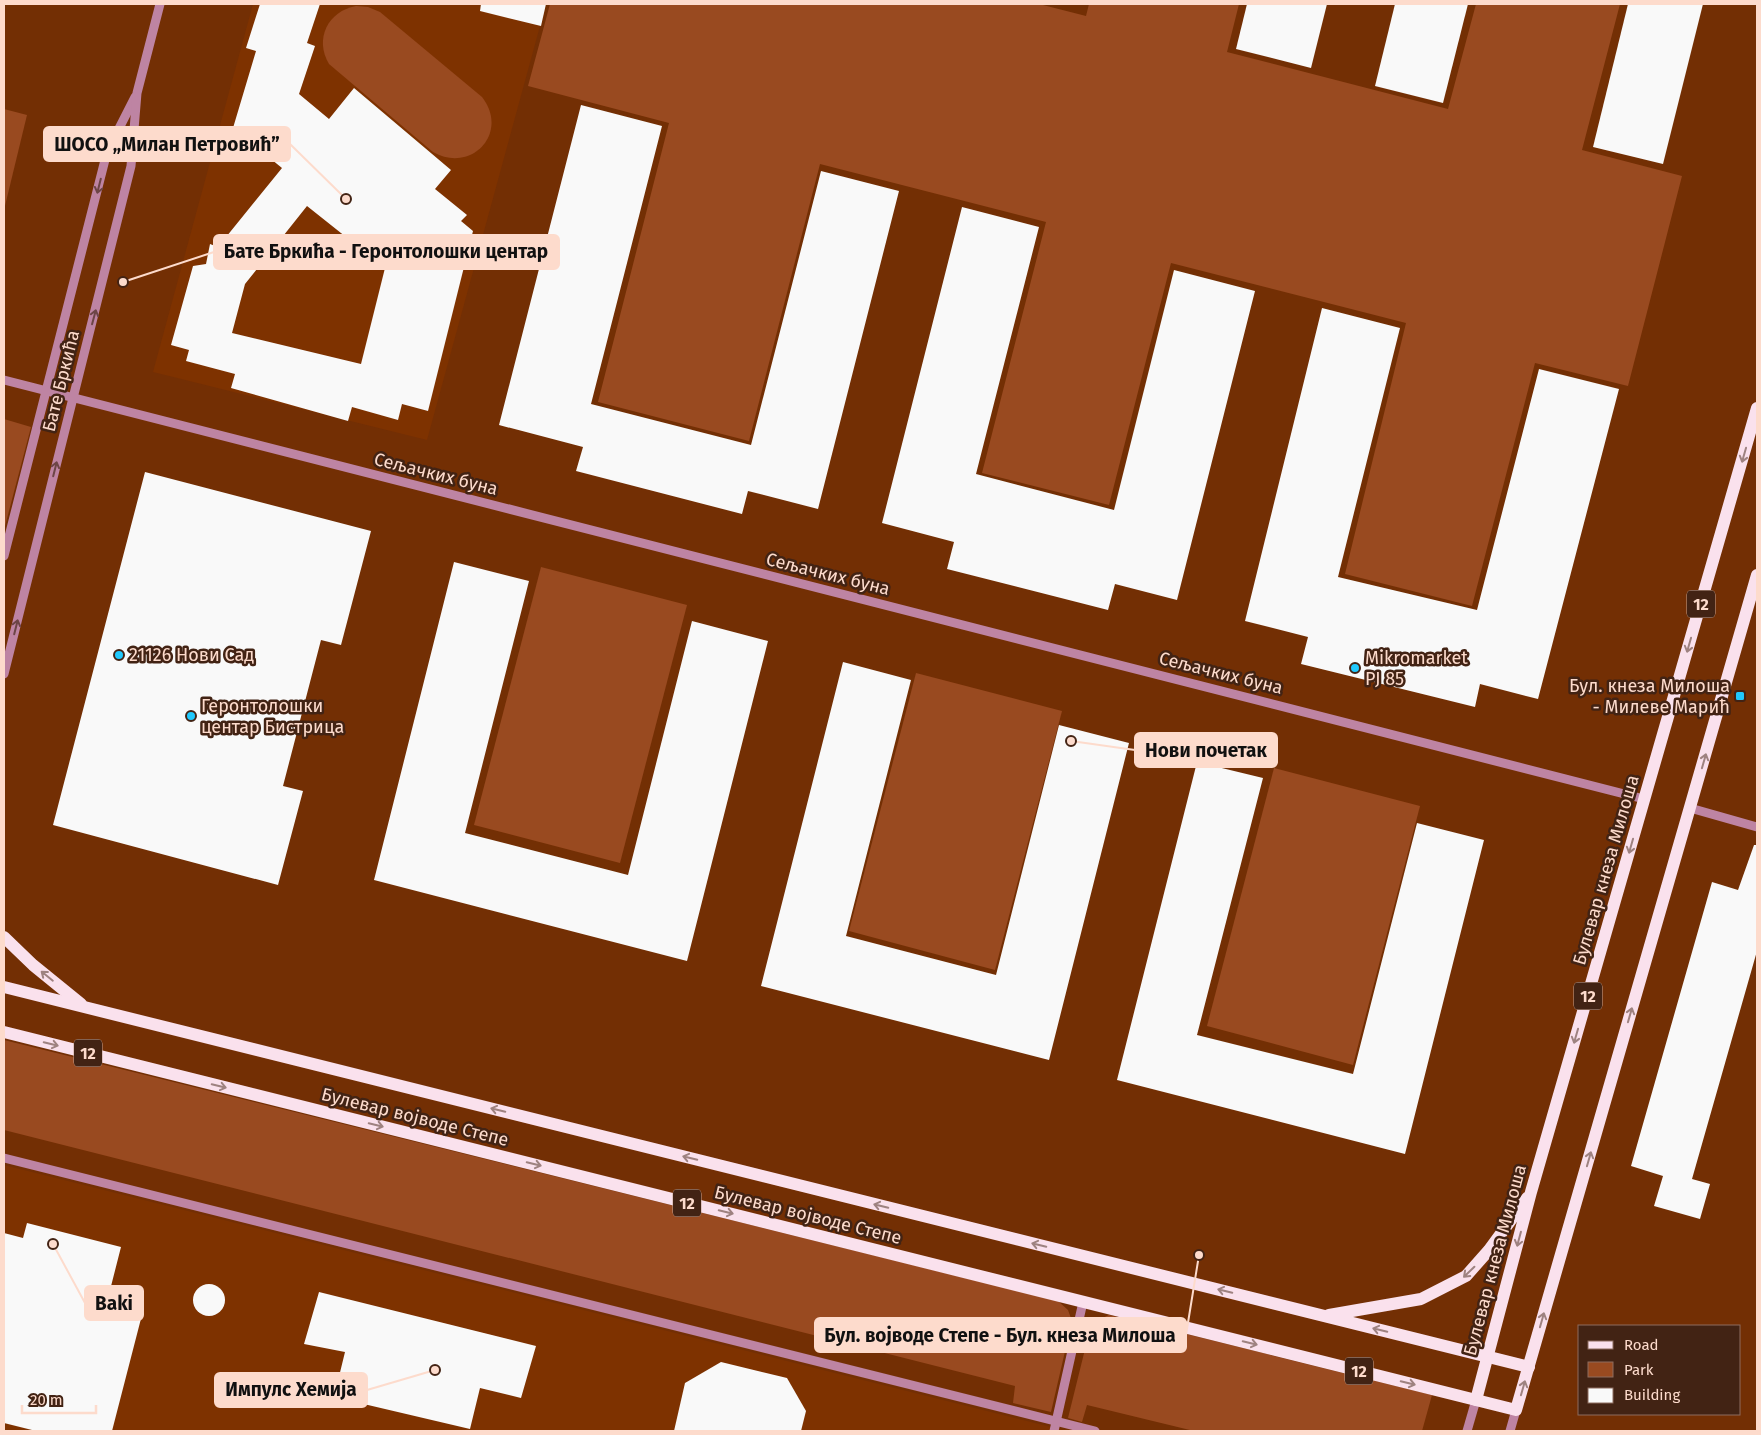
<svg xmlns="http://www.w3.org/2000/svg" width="1761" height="1435" font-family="'Fira Sans',sans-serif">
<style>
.built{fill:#7e3200}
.green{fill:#994a20}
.building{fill:#f9f9f9;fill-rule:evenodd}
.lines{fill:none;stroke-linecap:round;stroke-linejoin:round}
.minor{stroke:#be84a3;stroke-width:9}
.major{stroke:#fae1ed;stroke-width:12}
.oneway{stroke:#6d4546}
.oneway2{stroke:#9e8280}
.poi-dot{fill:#20c9fd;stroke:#422314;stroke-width:2}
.labels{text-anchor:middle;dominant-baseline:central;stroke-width:5;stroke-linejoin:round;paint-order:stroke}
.shield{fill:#422314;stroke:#c5a495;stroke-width:1}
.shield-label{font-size:16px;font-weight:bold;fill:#fddbcc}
.street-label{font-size:18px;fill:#fddbcc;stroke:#422314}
.poi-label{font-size:18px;fill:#fddbcc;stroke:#422314;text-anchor:start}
.leader{fill:none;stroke:#fddbcc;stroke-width:2}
.callout-dot{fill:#fddbcc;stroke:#422314;stroke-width:2}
.callout{fill:#fddbcc;stroke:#fddbcc;stroke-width:2}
.callout-label{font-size:19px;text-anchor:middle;font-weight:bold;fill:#111}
</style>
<rect width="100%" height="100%" fill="#732f04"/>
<!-- built -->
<g class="built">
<path d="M 253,4 L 546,4 L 427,440 L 153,372 Z"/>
<path d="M 4,1165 L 1067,1431 L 4,1431 Z"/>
</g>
<!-- green -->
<g class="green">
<path d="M 550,4 L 1039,4 L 1086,16 L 1089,4 L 1239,4 L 1227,52 L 1448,109 L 1476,4 L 1620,4 L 1582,150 L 1682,176 L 1628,386 L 1535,363 L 1472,606 L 1345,574 L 1406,323 L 1171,263 L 1109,505 L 982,473 L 1046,222 L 820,164 L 749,441 L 598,402 L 669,123 L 528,86 Z"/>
<path d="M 356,6 L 368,7 L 380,12 L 482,97 C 510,133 471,174 433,152 L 329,64 C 314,39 328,11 356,6 Z"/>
<path d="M 4,109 L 27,115 L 4,210 Z"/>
<path d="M 4,419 L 31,427 L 4,530 Z"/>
<path d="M 541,567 L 687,605 L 620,863 L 474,825 Z"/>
<path d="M 916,673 L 1062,711 L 995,970 L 849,931 Z"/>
<path d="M 1274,768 L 1420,806 L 1353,1065 L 1207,1026 Z"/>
<path d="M 4,1040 L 1058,1301 L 1068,1310 L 1072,1321 L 1051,1412 L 1013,1403 L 1015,1386 L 4,1130 Z"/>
<path d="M 1109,1315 L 1432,1395 L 1422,1431 L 1194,1431 L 1087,1405 L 1082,1422 L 1068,1418 L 1090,1329 L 1096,1321 Z"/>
</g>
<!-- building -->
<g class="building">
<path d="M 260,4 L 320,4 L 307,43 L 315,46 L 299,94 L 329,119 L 354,88 L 451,170 L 435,189 L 467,215 L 461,221 L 473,231 L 428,411 L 402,404 L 398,420 L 352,407 L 348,421 L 231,388 L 235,374 L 186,361 L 189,350 L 171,345 L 193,266 L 206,264 L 210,244 L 218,247 L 282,168 L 233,128 L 256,51 L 246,48 ZM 307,206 L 385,268 L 361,364 L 232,333 L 245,284 Z"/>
<path d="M 481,4 L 546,4 L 541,26 L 480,11 Z"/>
<path d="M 1247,4 L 1327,4 L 1311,68 L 1236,49 Z"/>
<path d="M 1395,4 L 1468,4 L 1443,103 L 1375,86 Z"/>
<path d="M 1628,4 L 1703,4 L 1663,164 L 1593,147 Z"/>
<path d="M 581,105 L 662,126 L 591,404 L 751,445 L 821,171 L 899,191 L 818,509 L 748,491 L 742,514 L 576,471 L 583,447 L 499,425 Z"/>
<path d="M 962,207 L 1039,227 L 976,474 L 1114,510 L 1174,270 L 1255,291 L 1177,600 L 1115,584 L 1108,610 L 947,569 L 954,542 L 882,523 Z"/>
<path d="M 1322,308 L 1400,328 L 1338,577 L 1477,610 L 1539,369 L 1619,389 L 1538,699 L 1480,684 L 1475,707 L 1301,664 L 1308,637 L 1245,621 Z"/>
<path d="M 145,472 L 371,531 L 341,645 L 321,640 L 283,786 L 303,791 L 278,885 L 53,825 Z"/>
<path d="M 454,562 L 529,581 L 465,833 L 628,875 L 692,621 L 768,641 L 687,961 L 374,880 Z"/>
<path d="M 843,662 L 911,680 L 846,936 L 996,975 L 1059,725 L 1129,743 L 1049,1060 L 761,986 Z"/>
<path d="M 1197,762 L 1263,778 L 1197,1035 L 1353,1074 L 1417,823 L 1484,840 L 1405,1154 L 1117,1080 Z"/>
<path d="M 1754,845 L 1757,845 L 1757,951 L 1692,1179 L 1710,1184 L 1700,1219 L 1654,1206 L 1663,1176 L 1631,1166 L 1712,882 L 1738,890 Z"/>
<path d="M 27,1223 L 121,1247 L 108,1298 L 144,1307 L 112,1431 L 36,1431 L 4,1423 L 4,1233 L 23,1238 Z"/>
<circle cx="209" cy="1300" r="16"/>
<path d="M 319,1292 L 536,1346 L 521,1398 L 480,1388 L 470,1429 L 334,1397 L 345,1352 L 304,1344 Z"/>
<path d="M 721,1362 L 787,1378 L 806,1411 L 801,1431 L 674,1431 L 685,1383 Z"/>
</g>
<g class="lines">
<!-- minor -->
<g class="minor">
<path d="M 4,380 L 1644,799"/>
<path d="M 4,556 L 107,152 L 135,97"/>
<path d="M 4,674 L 131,166 L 137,93 L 160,4"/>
<path d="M 1690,808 L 1757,827"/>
<path d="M 4,1158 L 1095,1431"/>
<path d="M 1054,1431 L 1083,1302"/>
<path d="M 1467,1431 L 1476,1400"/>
<path d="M 1510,1431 L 1516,1410"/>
</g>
<!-- major -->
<g class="major">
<path d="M 4,937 L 33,965 L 81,1004"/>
<path d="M 4,987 L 1529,1367"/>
<path d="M 4,1032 L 1516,1410 L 1757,575"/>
<path d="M 1329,1315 L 1421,1299 L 1466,1276 L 1489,1250 L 1527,1198"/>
<path d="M 1476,1400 L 1531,1192 L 1757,408"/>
</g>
</g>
<!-- one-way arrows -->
<defs><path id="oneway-shaft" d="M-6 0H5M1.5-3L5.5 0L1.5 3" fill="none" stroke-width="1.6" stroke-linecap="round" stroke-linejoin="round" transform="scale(1.25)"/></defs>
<g class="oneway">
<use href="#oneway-shaft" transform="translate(99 186) rotate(104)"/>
<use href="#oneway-shaft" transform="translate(94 317) rotate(-75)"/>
<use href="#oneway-shaft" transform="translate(55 469) rotate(-76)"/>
<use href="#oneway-shaft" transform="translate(16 627) rotate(-76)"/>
</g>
<g class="oneway2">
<use href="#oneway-shaft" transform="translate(1744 455) rotate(106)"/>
<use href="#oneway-shaft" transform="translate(1689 645) rotate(106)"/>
<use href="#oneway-shaft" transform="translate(1704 761) rotate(-74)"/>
<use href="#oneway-shaft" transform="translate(1631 846) rotate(106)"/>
<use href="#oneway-shaft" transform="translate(47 976) rotate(-141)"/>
<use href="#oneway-shaft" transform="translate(1630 1015) rotate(-74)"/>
<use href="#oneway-shaft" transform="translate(1576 1036) rotate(106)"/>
<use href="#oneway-shaft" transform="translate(51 1044) rotate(14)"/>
<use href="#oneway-shaft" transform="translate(219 1086) rotate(14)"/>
<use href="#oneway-shaft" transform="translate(498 1110) rotate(-166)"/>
<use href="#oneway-shaft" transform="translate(376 1125) rotate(14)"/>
<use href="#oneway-shaft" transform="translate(690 1158) rotate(-166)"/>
<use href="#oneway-shaft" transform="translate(1589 1159) rotate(-74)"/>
<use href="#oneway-shaft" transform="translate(534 1164) rotate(14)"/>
<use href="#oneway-shaft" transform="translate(881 1206) rotate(-166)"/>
<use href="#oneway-shaft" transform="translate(726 1212) rotate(14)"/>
<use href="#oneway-shaft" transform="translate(1519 1239) rotate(105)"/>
<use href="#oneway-shaft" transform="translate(1039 1245) rotate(-166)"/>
<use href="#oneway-shaft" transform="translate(1469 1272) rotate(136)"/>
<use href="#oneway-shaft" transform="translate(1225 1291) rotate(-166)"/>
<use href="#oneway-shaft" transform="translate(1542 1320) rotate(-74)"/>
<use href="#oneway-shaft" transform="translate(1380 1330) rotate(-166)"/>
<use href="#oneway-shaft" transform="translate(1250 1343) rotate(14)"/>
<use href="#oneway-shaft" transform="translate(1408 1383) rotate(14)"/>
<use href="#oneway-shaft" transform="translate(1523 1388) rotate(-74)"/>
</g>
<!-- markers -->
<g class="poi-dot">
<circle cx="119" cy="655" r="5"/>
<circle cx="1355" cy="668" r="5"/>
<rect x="1735" y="691" width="10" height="10" rx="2.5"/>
<circle cx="191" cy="716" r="5"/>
</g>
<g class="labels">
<!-- shield labels -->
<g class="shield">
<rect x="1687" y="590.5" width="28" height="27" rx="4"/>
<rect x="1574" y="982.5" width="28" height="27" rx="4"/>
<rect x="74" y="1039.5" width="28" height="27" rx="4"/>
<rect x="673" y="1189.5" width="28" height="27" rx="4"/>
<rect x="1345" y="1357.5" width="28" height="27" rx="4"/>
</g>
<g class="shield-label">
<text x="1701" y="604">12</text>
<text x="1588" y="996">12</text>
<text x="88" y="1053">12</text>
<text x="687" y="1203">12</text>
<text x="1359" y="1371">12</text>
</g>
<!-- street labels -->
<g class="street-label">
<text transform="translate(61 381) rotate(-76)">Бате Бркића</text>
<text transform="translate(436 474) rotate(14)">Сељачких буна</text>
<text transform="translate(828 574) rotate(14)">Сељачких буна</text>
<text transform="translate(1221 673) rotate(14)">Сељачких буна</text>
<text transform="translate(1606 870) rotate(-74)">Булевар кнеза Милоша</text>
<text transform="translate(415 1117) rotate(14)">Булевар војводе Степе</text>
<text transform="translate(808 1215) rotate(14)">Булевар војводе Степе</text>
<text transform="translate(1495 1260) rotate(-75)">Булевар кнеза Милоша</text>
</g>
<!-- poi labels -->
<g class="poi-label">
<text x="129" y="655">21126 Нови Сад</text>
<text x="1365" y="658">Mikromarket<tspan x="1365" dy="21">PJ 85</tspan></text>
<text x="1730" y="686" text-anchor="end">Бул. кнеза Милоша<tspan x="1730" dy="21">- Милеве Марић</tspan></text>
<text x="201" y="706">Геронтолошки<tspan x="201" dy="21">центар Бистрица</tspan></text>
</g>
</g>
<!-- callouts -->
<path class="leader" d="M346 199L290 144M123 282L214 252M1071 741L1135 750M53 1244L85 1303M1199 1255L1186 1335M435 1370L367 1390"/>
<g class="callout-dot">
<circle cx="346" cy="199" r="5"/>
<circle cx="123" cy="282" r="5"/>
<circle cx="1071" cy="741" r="5"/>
<circle cx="53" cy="1244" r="5"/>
<circle cx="1199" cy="1255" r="5"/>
<circle cx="435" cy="1370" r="5"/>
</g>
<g class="callout">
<rect x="44" y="127" width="246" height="34" rx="5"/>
<rect x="214" y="235" width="345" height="34" rx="5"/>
<rect x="1135" y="733" width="142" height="34" rx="5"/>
<rect x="85" y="1286" width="58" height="34" rx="5"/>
<rect x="815" y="1318" width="371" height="34" rx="5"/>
<rect x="215" y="1373" width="152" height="34" rx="5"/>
</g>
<g class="callout-label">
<text x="167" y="151">ШОСО „Милан Петровић”</text>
<text x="386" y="258">Бате Бркића - Геронтолошки центар</text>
<text x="1206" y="757">Нови почетак</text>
<text x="114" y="1310">Baki</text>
<text x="1000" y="1342">Бул. војводе Степе - Бул. кнеза Милоша</text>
<text x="291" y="1396">Импулс Хемија</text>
</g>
<!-- border -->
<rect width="1761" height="1435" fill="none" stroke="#fddbcc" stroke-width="10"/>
<!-- legend -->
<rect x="1578" y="1325" width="162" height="90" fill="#422314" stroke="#8d6d5e"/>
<rect x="1588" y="1341" width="25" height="8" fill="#fae1ed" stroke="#8d6d5e"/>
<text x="1624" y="1350" font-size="15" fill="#fddbcc">Road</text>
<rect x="1588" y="1362" width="25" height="15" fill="#994a20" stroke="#8d6d5e"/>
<text x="1624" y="1375" font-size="15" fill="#fddbcc">Park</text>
<rect x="1588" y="1388" width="25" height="15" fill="#f9f9f9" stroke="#8d6d5e"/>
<text x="1624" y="1400" font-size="15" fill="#fddbcc">Building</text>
<!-- scale -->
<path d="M22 1405v8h74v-8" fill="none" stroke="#fddbcc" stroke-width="2.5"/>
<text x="30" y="1405" font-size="15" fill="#fddbcc" stroke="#422314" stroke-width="4" paint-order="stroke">20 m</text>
</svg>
